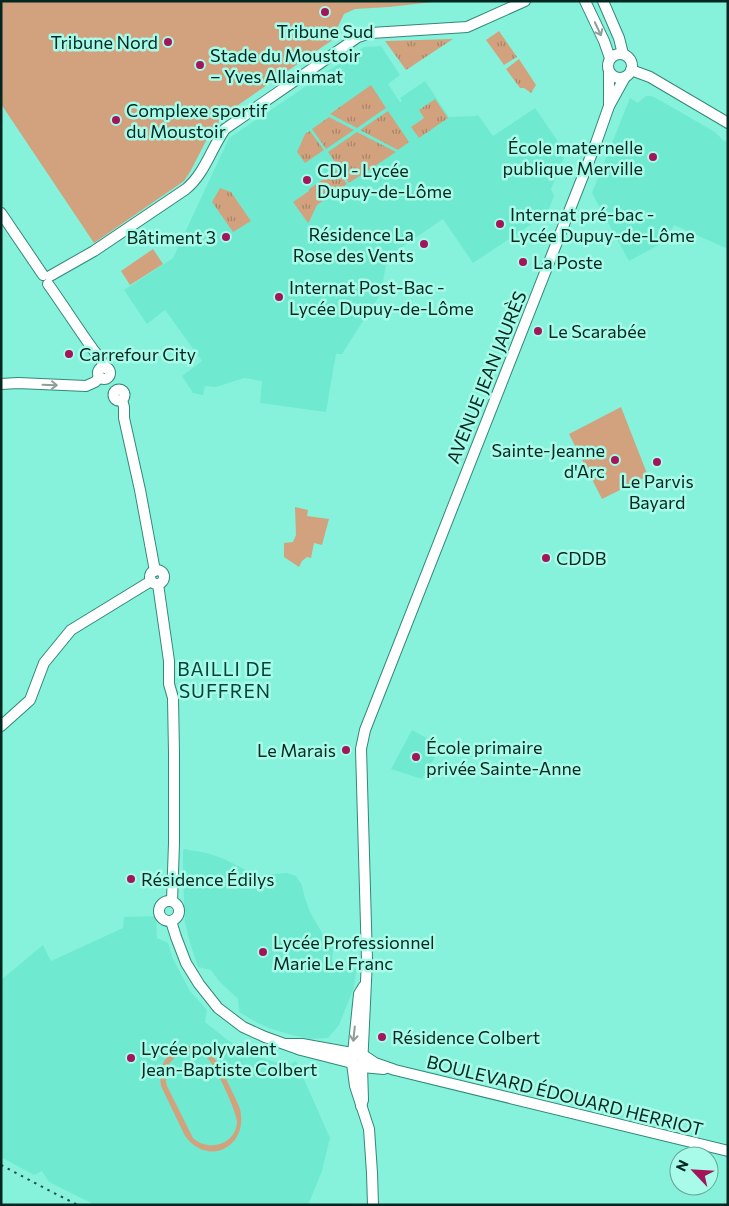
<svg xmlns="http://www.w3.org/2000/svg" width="729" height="1206" font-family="Commissioner,sans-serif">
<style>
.built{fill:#6fead1}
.grass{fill:url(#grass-tufts)}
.garden{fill:#d2a27e;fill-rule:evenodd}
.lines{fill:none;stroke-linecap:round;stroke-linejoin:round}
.secondary-casing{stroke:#338878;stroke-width:12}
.secondary{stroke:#fff;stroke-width:10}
.rail{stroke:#1c4f46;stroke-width:2;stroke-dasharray:2.5 5;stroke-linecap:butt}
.oneway{stroke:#8d9e9b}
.poi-dot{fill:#a3155b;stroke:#a8fbe8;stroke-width:2}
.labels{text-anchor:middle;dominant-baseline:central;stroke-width:5;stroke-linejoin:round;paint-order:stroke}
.poi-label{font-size:18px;fill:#022721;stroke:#a8fbe8;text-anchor:start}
.street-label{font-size:18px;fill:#022721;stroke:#a8fbe8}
.neighbourhood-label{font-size:19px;letter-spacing:1px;fill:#00443a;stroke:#a8fbe8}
</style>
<defs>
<pattern id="grass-tufts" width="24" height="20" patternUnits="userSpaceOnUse" patternTransform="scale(1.25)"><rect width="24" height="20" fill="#d2a27e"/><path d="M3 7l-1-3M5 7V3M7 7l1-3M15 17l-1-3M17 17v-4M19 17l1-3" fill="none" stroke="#a88467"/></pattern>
</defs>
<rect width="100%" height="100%" fill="#86f2db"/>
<!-- built -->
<g class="built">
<path d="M 381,46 L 400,75 L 388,84 L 400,102 L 402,101 L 400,98 L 425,81 L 449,117 L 475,116 L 478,115 L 493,136 L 535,108 L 566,153 L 551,189 L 554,196 L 547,214 L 473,263 L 443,219 L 383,260 L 386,265 L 381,293 L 342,354 L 336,354 L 326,412 L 260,403 L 262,381 L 244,378 L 216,387 L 205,386 L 203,395 L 193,393 L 182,376 L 202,361 L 165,310 L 147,324 L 124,290 L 173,258 L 229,138 L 364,47 Z"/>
<path d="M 646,96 L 651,96 L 656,98 L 715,132 L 723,140 L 728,142 L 728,249 L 674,225 L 666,241 L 629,261 L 592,193 L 630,98 L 638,103 Z"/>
<path d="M 412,730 L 432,741 L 434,738 L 436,739 L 434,743 L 441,747 L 422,779 L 391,769 Z"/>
<path d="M 184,849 L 207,853 L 222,858 L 248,871 L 262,875 L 287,873 L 296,876 L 302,885 L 304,895 L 310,912 L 322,933 L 327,938 L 334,940 L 332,962 L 351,968 L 357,969 L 353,990 L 339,1025 L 328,1038 L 308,1039 L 288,1034 L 269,1028 L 256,1022 L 239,1012 L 238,999 L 218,980 L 211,970 L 198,967 L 190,943 L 185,923 L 183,878 L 183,852 Z"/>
<path d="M 156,916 L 157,938 L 168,943 L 173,959 L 190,991 L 207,1010 L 205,1022 L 229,1041 L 255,1056 L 282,1064 L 284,1068 L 296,1061 L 330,1138 L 322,1171 L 308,1205 L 95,1205 L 49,1182 L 42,1171 L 34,1175 L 1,1157 L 1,980 L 43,945 L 51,961 L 123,928 L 124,917 Z"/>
</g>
<!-- grass -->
<g class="grass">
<path d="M 499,31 L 517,57 L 504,65 L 486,40 Z"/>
<path d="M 453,39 L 406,70 L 385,41 Z"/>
<path d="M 519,59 L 536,85 L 531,93 L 524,88 L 520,88 L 506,69 Z"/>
<path d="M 371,85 L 386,108 L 357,128 L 330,114 Z"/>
<path d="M 435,99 L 448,118 L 419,138 L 411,127 L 424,118 L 419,110 Z"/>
<path d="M 388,111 L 409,142 L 398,150 L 360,130 Z"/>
<path d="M 329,117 L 354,130 L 326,149 L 312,129 Z"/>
<path d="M 310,131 L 324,150 L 305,163 L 297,152 L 305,134 Z"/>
<path d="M 357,132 L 396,152 L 349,183 L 328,152 Z"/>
<path d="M 337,170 L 347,184 L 317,205 L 309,222 L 308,223 L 293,202 L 309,191 L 309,189 Z"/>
<path d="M 220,188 L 231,192 L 251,221 L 233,232 L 212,202 Z"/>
</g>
<!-- garden -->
<g class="garden">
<path d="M 1,1 L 456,1 L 433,2 L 389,7 L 355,9 L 344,14 L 331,41 L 225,114 L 208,137 L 190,172 L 184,181 L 94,243 L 1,104 Z"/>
<path d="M 153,249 L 163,264 L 130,285 L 121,271 Z"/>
<path d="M 621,407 L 648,476 L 602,499 L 569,434 Z"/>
<path d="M 295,507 L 308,510 L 307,516 L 329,519 L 322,545 L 314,543 L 311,558 L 307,557 L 302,561 L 299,567 L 284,557 L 284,543 L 293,542 L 296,535 Z"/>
<path d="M 190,1046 C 212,1048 218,1062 226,1079 C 231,1089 236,1099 240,1109 C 249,1146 209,1168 185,1136 L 161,1086 C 158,1064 167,1049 190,1046 ZM 190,1052 C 197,1053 203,1054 208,1059 C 215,1065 238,1114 237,1123 C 235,1145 208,1152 193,1138 L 167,1086 C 162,1067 172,1055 190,1052 Z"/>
</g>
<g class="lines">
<!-- secondary casing -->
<g class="secondary-casing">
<g id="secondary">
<path d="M 585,1 L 604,41 L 610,58"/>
<path d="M 603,1 L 619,38 L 623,54"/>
<circle cx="620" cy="66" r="12"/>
<path d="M 631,70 L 650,77 L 728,123"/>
<path d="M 609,72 L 609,106"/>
<path d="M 1,213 L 43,275"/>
<path d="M 50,276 L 94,251 L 186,189 C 205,173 211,149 225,129 L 358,37 L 371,33 L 467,27 L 525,1"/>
<path d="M 48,284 C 63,305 77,327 92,348 C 96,354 103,360 105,368"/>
<circle cx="104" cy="373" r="6"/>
<path d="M 1,384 L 18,383 L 86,386 L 95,382 L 100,377"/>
<circle cx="119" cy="395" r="5.5"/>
<path d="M 122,400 L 124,407 L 124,418 L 140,490 L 155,571"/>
<circle cx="157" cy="577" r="7"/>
<path d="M 158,584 L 169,661 L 169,684 L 173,698 L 174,753 L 174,843 L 172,901"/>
<path d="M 1,726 L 30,700 L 44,663 L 71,630 L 151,581"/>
<circle cx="169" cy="911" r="10"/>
<path d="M 171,921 L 176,937 L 186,963 L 199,984 L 218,1008 L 243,1027 L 265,1037 L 301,1050 L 352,1063 L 362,1067 L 384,1069"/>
<path d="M 364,986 L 359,994 L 352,1063 L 355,1086 L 369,1129 L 372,1173 L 373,1205"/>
<path d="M 287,1044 L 302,1044 L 363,1055 L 375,1063 L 395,1070 L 728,1151"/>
<path d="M 361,1106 L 363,1100 L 362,1067 L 367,960 L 361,749 L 365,730 L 596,143 L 609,106 L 625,77"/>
</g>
</g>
<!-- secondary -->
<use href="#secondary" class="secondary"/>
<!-- rail -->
<path class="rail" d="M 1,1165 L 52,1192 L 78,1205"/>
</g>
<!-- one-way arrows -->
<defs><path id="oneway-shaft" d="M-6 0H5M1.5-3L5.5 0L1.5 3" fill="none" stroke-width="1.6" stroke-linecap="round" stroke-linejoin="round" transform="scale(1.25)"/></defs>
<g class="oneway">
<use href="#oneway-shaft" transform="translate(598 29) rotate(65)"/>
<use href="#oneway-shaft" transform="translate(50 385) rotate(2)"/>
<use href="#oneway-shaft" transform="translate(354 1034) rotate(96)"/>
</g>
<!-- markers -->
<g class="poi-dot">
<circle cx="325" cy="12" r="5"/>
<circle cx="168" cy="42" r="5"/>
<circle cx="200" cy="65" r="5"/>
<circle cx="116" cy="120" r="5"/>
<circle cx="653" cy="157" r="5"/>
<circle cx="307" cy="180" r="5"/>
<circle cx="500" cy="224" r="5"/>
<circle cx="226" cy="237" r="5"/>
<circle cx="424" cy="244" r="5"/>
<circle cx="523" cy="262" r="5"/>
<circle cx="279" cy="297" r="5"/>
<circle cx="538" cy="331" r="5"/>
<circle cx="69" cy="354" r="5"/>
<circle cx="615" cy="460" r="5"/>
<circle cx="657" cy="462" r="5"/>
<circle cx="546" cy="558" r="5"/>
<circle cx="346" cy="750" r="5"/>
<circle cx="416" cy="757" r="5"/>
<circle cx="131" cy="879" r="5"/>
<circle cx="263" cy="952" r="5"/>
<circle cx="382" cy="1037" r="5"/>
<circle cx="131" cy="1058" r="5"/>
</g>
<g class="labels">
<!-- poi labels -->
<g class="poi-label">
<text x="325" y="31" text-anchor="middle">Tribune Sud</text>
<text x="158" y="42" text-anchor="end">Tribune Nord</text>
<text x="210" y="55">Stade du Moustoir<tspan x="210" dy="21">– Yves Allainmat</tspan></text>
<text x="126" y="110">Complexe sportif<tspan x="126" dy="21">du Moustoir</tspan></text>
<text x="643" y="147" text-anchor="end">École maternelle<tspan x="643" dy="21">publique Merville</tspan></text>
<text x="317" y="170">CDI - Lycée<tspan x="317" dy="21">Dupuy-de-Lôme</tspan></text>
<text x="510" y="214">Internat pré-bac -<tspan x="510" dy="21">Lycée Dupuy-de-Lôme</tspan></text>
<text x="414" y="234" text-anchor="end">Résidence La<tspan x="414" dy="21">Rose des Vents</tspan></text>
<text x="216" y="237" text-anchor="end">Bâtiment 3</text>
<text x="533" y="262">La Poste</text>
<text x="289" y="287">Internat Post-Bac -<tspan x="289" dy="21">Lycée Dupuy-de-Lôme</tspan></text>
<text x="548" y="331">Le Scarabée</text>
<text x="79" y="354">Carrefour City</text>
<text x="605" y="450" text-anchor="end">Sainte-Jeanne<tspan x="605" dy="21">d'Arc</tspan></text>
<text x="657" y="481" text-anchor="middle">Le Parvis<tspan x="657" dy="21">Bayard</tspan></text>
<text x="556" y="558">CDDB</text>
<text x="426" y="747">École primaire<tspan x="426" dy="21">privée Sainte-Anne</tspan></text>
<text x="336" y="750" text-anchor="end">Le Marais</text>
<text x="141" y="879">Résidence Édilys</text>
<text x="273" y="942">Lycée Professionnel<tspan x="273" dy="21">Marie Le Franc</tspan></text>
<text x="392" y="1037">Résidence Colbert</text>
<text x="141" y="1048">Lycée polyvalent<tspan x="141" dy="21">Jean-Baptiste Colbert</tspan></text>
</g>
<!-- street labels -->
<g class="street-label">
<text transform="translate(486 377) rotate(-68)">AVENUE JEAN JAURÈS</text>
<text transform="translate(565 1095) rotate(14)">BOULEVARD ÉDOUARD HERRIOT</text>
</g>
<!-- neighbourhood labels -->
<g class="neighbourhood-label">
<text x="225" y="668">BAILLI DE<tspan x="225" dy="22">SUFFREN</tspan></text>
</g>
</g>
<!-- border -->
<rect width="729" height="1206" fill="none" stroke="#022721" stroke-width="5"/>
<!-- north arrow -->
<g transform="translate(694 1171) rotate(295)"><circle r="24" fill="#a8fbe8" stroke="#66a698"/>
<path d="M0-4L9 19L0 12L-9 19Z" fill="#a3155b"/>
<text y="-8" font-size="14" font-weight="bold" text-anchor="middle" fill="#022721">N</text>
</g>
</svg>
